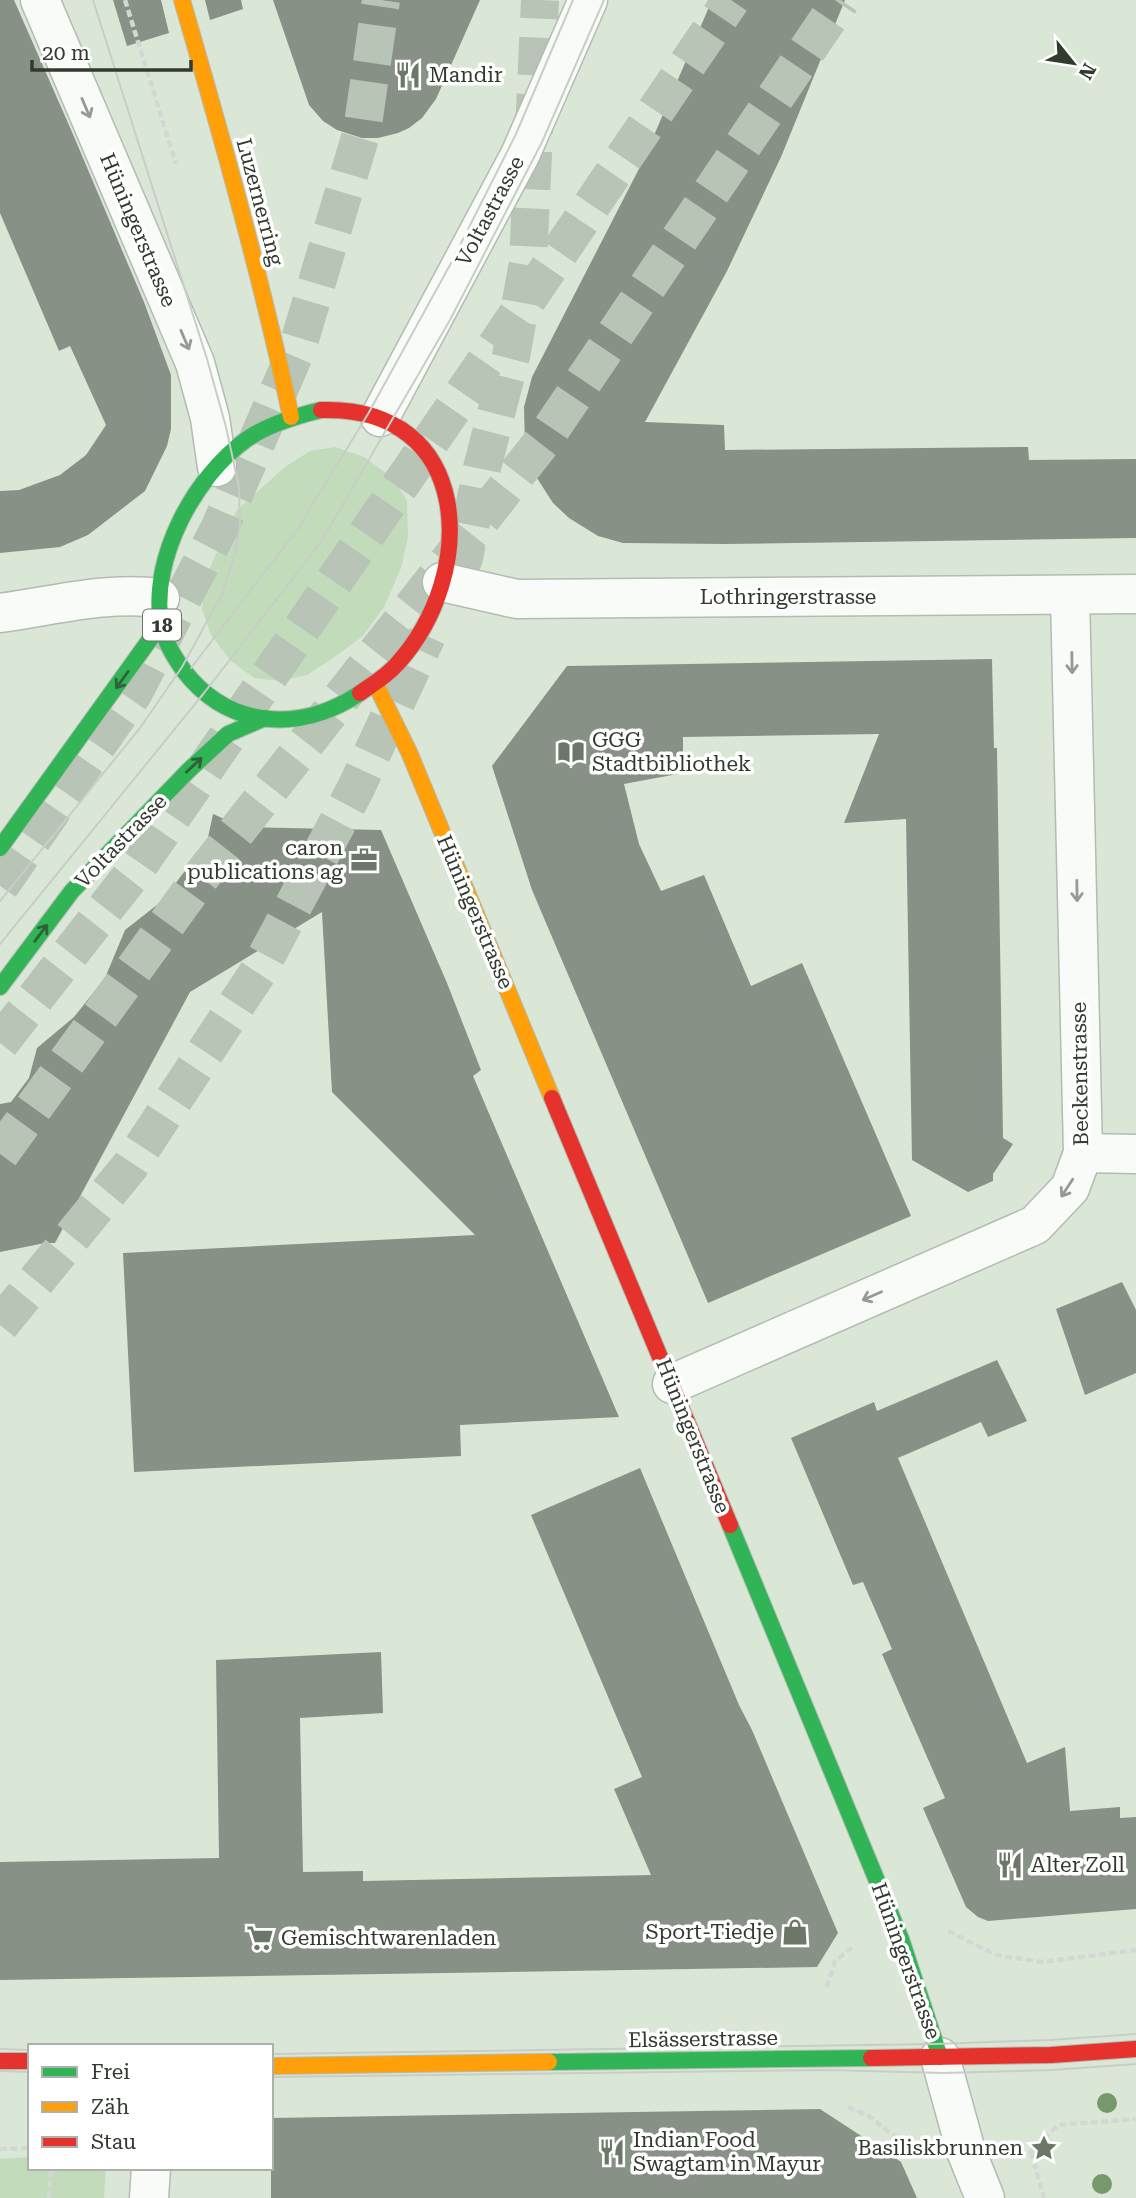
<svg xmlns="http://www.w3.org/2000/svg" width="1136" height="2198" font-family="'Roboto Serif',serif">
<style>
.green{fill:#c1dbbb}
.building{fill:#889185}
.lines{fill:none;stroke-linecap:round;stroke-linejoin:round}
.highway-tunnel{stroke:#b8c4b5;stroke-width:38;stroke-dasharray:38 19;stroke-linecap:butt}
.street-casing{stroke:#b2bcb0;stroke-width:41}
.fast-casing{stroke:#b2bcb0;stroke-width:18}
.slow-casing{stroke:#b2bcb0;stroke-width:18}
.jam-casing{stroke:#b2bcb0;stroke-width:18}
.path{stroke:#d4d8d3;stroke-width:4.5;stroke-dasharray:7 3.5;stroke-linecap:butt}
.street{stroke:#f9fbf9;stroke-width:38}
.fast{stroke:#30b455;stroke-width:16}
.slow{stroke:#ff9f0a;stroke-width:16}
.jam{stroke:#e5322d;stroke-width:16}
.tram{stroke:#c9cdc8;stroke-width:2}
.tree{fill:#75996b}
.oneway{stroke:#959a94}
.oneway2{stroke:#315f3a}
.labels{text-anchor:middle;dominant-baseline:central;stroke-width:7;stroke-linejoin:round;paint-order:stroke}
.shield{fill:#fff;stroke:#6f756d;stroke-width:2}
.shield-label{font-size:19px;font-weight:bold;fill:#313a2e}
.poi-label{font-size:21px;fill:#313a2e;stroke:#fff;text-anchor:start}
.street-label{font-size:21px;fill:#313a2e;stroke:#fff}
</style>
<rect width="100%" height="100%" fill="#dae7d7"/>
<!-- green -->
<g class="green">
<path d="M 335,447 L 364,457 L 393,478 L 407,501 L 408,537 L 401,568 L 384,607 L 363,636 L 336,656 L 307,675 L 280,681 L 254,678 L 231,661 L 211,635 L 202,609 L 206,576 L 237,510 L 285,467 L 310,451 Z"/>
<path d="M 30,2157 L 30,2168 L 106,2168 L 104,2198 L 0,2198 L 0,2159 Z"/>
</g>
<!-- building -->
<g class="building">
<path d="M 0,0 L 14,0 L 72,132 L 144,302 L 171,375 L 171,429 L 167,446 L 145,491 L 88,535 L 60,547 L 0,553 L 0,491 L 19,490 L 60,475 L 86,455 L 106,425 L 70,346 L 59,351 L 0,213 Z"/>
<path d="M 113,0 L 161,0 L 169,33 L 127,46 Z"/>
<path d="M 205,0 L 241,0 L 243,9 L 210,20 Z"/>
<path d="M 273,0 L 480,0 L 436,99 L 422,118 L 409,128 L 398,133 L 378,138 L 362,138 L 337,130 L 323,121 L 309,105 Z"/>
<path d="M 712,0 L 845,0 L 781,157 L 727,271 L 645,422 L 724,425 L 725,450 L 1028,447 L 1029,460 L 1136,459 L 1136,538 L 724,544 L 623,543 L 598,536 L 569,518 L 553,503 L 535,475 L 525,446 L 524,407 L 532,377 L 643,161 Z"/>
<path d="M 992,659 L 994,748 L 997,748 L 1003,1138 L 1013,1144 L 993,1174 L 993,1181 L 968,1192 L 912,1160 L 906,819 L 844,823 L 879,734 L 683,737 L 683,773 L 624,784 L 639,844 L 661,891 L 704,875 L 751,986 L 802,963 L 911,1216 L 708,1303 L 532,890 L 492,766 L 567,666 Z"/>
<path d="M 213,814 L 243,827 L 381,830 L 447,983 L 481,1070 L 473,1076 L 619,1417 L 460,1425 L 461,1456 L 134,1472 L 123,1253 L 475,1235 L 332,1092 L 322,912 L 190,992 L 55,1243 L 45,1243 L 0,1252 L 0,1104 L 11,1102 L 29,1078 L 37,1048 L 74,1017 L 105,978 L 125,930 L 162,901 L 207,842 Z"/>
<path d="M 1122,1282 L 1136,1310 L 1136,1373 L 1085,1395 L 1056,1309 Z"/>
<path d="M 997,1360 L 1027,1421 L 988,1437 L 981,1422 L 898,1458 L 1027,1763 L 1065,1747 L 1070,1811 L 1120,1807 L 1120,1818 L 1136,1817 L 1136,1909 L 988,1921 L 978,1917 L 966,1907 L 923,1808 L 945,1798 L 882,1654 L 892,1649 L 863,1582 L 853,1585 L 791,1438 L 874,1402 L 877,1411 Z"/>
<path d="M 640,1468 L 739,1705 L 752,1730 L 838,1933 L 817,1967 L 0,1980 L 0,1862 L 219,1858 L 216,1660 L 381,1652 L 383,1713 L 300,1718 L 303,1872 L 363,1871 L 363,1881 L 651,1875 L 614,1789 L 642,1777 L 531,1515 Z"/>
<path d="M 820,2109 L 901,2162 L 917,2198 L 271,2198 L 271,2118 Z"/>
</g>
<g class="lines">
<!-- highway-tunnel -->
<g class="highway-tunnel">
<path d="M 454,579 L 464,558 L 482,468 L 511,356 L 528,263 L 540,0"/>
<path d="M 0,886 L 133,694 L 220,527 L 298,346 L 362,131 L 381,0"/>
<path d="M 0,1043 L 137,868 L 487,359 L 731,0"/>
<path d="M 0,1154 L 200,878 L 545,438 L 841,0"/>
<path d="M 0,1325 L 130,1166 L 258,972 L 356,788 L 427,636"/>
</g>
<!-- street casing -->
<g class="street-casing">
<g id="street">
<path d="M 40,0 L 195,363 L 210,418 L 217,467"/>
<path d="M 380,417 L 520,155 L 588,0"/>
<path d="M 442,582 L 517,599 L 1136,594"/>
<path d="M 0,613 C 53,606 106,591 160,598"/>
<path d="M 1083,1153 L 1136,1154"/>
<path d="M 672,1384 L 1035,1225 L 1070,1188 L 1083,1153 L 1070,595"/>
<path d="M 940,2057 L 966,2151 L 985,2198"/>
<path d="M 149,2198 L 151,2168"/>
</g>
</g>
<!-- fast casing -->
<g class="fast-casing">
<g id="fast">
<path d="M 321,410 C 296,416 269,424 247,439 C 195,476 150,558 161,624 C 164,641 174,657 184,671 C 229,729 301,733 360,693"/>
<path d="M 0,848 L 161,624"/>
<path d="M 0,987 L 72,891 L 189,770 L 228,734 L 265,718"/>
<path d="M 730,1525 L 901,1939 L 940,2057"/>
<path d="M 549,2062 L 871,2058"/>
</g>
</g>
<!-- slow casing -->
<g class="slow-casing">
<g id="slow">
<path d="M 182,0 C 222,138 261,276 291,417"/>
<path d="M 375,683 L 409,752 L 552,1098"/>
<path d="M 271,2066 L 549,2062"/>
</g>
</g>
<!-- jam casing -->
<g class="jam-casing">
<g id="jam">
<path d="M 321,410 C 474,405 479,574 397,664 C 387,676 373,684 360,693"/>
<path d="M 552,1098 L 730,1525"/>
<path d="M 871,2058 L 1051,2055 L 1136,2049"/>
<path d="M 0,2061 L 30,2061"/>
</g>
</g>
<!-- path -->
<g class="path">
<path d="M 125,0 L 176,164"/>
<path d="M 948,1931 L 996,1955 L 1042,1962 L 1136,1950"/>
<path d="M 827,1987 L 835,1961 L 854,1946"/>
<path d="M 848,2107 L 869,2116 L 913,2151 L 919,2151"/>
<path d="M 0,2149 L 30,2148"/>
<path d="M 1018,2152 L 1031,2152 L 1058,2125 L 1136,2119"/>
<path d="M 1031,2152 L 1044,2198"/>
<path d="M 49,2198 L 51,2168"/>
</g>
<!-- street -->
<use href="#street" class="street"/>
<!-- fast -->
<use href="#fast" class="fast"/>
<!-- slow -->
<use href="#slow" class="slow"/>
<!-- jam -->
<use href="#jam" class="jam"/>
<!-- tram -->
<g class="tram">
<path d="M 191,668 L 297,530 L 368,414 L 450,265 L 516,134 L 573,0"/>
<path d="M 0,901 L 140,728 L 182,667 L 221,596 L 233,560 L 240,527 L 239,487 L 226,427 L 207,359 L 93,0"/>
<path d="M 0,944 L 204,693 L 321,542 L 450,320 L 542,142 L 604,0"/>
<path d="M 0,2049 L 30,2050"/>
<path d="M 271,2054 L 935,2044 L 1050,2040 L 1136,2034"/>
<path d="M 0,2071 L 30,2072"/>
<path d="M 271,2077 L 827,2070 L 944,2073 L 1052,2070 L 1136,2064"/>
</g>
</g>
<!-- trees -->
<g class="tree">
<circle cx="1107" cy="2103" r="10"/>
<circle cx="1102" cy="2184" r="10"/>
</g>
<!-- one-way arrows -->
<defs><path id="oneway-shaft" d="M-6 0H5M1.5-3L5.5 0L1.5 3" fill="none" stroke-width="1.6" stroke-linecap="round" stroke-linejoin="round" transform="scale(1.75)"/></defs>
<g class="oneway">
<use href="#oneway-shaft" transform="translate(86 108) rotate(67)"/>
<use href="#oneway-shaft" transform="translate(185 340) rotate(67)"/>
<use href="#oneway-shaft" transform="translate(1072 663) rotate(89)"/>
<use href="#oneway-shaft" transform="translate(1077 891) rotate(89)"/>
<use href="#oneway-shaft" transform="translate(1067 1188) rotate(123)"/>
<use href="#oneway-shaft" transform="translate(872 1296) rotate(156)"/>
</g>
<g class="oneway2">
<use href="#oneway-shaft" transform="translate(122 680) rotate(126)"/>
<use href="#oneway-shaft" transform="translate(194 765) rotate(-43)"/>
<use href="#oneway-shaft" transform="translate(41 933) rotate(-53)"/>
</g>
<!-- icons -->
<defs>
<g id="restaurant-bare" transform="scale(2.1)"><path d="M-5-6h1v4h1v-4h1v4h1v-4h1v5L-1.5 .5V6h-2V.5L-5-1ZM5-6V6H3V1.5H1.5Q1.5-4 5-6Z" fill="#6c7769" stroke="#fff" stroke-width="2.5" paint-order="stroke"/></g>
<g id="library-bare" transform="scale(2.1)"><path d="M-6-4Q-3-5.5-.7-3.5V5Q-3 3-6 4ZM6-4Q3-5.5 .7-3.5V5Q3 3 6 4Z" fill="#6c7769" stroke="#fff" stroke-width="2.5" paint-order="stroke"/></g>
<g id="office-bare" transform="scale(2.1)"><path d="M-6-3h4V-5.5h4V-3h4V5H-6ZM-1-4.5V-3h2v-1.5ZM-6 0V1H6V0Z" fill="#6c7769" stroke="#fff" stroke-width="2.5" paint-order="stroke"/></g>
<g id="shop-bare" transform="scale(2.1)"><path d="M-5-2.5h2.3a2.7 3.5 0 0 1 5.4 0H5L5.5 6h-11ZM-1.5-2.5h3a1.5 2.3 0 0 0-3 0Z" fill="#6c7769" stroke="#fff" stroke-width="2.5" paint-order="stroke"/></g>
<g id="supermarket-bare" transform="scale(2.1)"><path d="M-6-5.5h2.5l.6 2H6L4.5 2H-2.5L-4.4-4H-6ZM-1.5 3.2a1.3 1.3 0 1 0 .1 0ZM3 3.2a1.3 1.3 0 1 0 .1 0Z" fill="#6c7769" stroke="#fff" stroke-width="2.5" paint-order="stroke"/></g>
<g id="sight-bare" transform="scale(2.1)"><path d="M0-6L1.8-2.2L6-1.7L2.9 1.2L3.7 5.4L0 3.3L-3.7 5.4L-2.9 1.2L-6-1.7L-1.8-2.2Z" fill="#6c7769" stroke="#fff" stroke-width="2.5" paint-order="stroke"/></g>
</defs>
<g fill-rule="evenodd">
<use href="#restaurant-bare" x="408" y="75"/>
<use href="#library-bare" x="571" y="752"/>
<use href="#office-bare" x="364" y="860"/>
<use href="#restaurant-bare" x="1010" y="1865"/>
<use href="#shop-bare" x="795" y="1932"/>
<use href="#supermarket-bare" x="260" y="1938"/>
<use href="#sight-bare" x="1044" y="2148"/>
<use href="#restaurant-bare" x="612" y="2152"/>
</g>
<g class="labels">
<!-- shield labels -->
<rect class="shield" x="143" y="609.5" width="38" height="31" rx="5"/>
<g class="shield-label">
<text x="162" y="625">18</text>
</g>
<!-- poi labels -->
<g class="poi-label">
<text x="429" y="75">Mandir</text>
<text x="592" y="740">GGG<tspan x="592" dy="24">Stadtbibliothek</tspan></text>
<text x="343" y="848" text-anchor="end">caron<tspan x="343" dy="24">publications ag</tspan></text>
<text x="1031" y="1865">Alter Zoll</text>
<text x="774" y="1932" text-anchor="end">Sport-Tiedje</text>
<text x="281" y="1938">Gemischtwarenladen</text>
<text x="633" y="2140">Indian Food<tspan x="633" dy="24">Swagtam in Mayur</tspan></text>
<text x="1023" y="2148" text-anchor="end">Basiliskbrunnen</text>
</g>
<!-- street labels -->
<g class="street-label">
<text transform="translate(260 202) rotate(75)">Luzernerring</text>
<text transform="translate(490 211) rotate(-62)">Voltastrasse</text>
<text transform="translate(138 230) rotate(67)">Hüningerstrasse</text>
<text x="788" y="597">Lothringerstrasse</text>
<text transform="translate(121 841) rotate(-46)">Voltastrasse</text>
<text transform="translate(475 912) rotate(67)">Hüningerstrasse</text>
<text transform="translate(1080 1074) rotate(-91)">Beckenstrasse</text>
<text transform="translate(693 1436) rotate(68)">Hüningerstrasse</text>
<text transform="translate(906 1961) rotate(70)">Hüningerstrasse</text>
<text transform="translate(703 2039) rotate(-1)">Elsässerstrasse</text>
</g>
</g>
<!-- legend -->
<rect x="28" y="2044" width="245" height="126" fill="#ffffff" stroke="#adb0ab" stroke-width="2"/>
<rect x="42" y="2067" width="35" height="10" fill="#30b455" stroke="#adb0ab" stroke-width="2"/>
<text x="91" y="2079" font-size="21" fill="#313a2e">Frei</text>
<rect x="42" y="2102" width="35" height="10" fill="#ff9f0a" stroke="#adb0ab" stroke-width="2"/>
<text x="91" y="2114" font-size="21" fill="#313a2e">Zäh</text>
<rect x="42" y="2137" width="35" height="10" fill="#e5322d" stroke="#adb0ab" stroke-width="2"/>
<text x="91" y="2149" font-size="21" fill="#313a2e">Stau</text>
<!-- north arrow -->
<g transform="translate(1073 63) rotate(120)" stroke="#ffffff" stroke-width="5" paint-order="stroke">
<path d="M0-5L12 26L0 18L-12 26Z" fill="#313a2e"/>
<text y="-10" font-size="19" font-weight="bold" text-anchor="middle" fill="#313a2e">N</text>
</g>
<!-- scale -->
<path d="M32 60v10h159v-10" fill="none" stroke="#313a2e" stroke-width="3.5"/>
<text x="42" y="60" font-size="21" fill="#313a2e" stroke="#ffffff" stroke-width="5" paint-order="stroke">20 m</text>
</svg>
